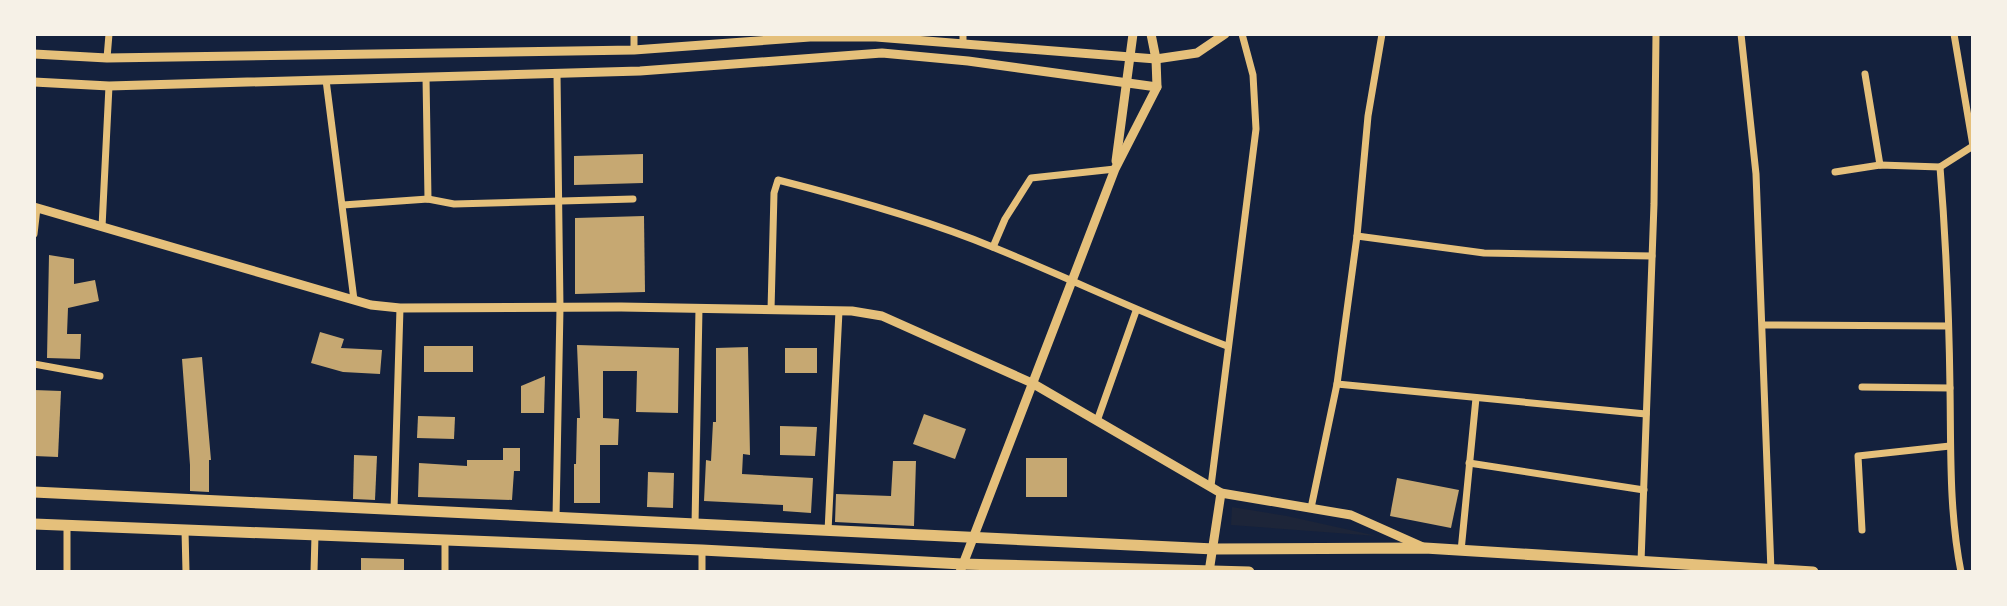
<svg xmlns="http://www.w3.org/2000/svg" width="2007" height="606" font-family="Roboto,sans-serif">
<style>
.green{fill:#1d2539}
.building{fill:#c6a872}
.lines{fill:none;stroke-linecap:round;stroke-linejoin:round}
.minor{stroke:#e5c07b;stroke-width:7}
.tertiary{stroke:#e5c07b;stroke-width:9}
.primary{stroke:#e5c07b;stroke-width:11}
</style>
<rect width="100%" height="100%" fill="#14213d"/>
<!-- green -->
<path class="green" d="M 1232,507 L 1287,516 L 1377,536 L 1231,525 Z"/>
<!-- building -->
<g class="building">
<path d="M 643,154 L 643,183 L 574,185 L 574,156 Z"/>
<path d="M 644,216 L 645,292 L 575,294 L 575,218 Z"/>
<path d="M 49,255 L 74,259 L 74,284 L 95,280 L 99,301 L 68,308 L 67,334 L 81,334 L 80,359 L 47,358 Z"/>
<path d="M 320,332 L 344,339 L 341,348 L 382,350 L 380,374 L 343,372 L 311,363 Z"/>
<path d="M 577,345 L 679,348 L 678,413 L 636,412 L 637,371 L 603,371 L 603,418 L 619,419 L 618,445 L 600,445 L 600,503 L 574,503 L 574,464 L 576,464 L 577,418 L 580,418 Z"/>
<rect x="424" y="346" width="49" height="26"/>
<path d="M 748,347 L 750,455 L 743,454 L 742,474 L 813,478 L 811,513 L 783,511 L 783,505 L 704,501 L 706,460 L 711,461 L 713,422 L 716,422 L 716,348 Z"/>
<rect x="785" y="348" width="32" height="25"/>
<path d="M 202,357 L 211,460 L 209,460 L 209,492 L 190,491 L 190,465 L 182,359 Z"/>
<path d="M 545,376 L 544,413 L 521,413 L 521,386 Z"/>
<path d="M 34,390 L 61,391 L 58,457 L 34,456 Z"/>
<path d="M 924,414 L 966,429 L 955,459 L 913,444 Z"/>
<path d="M 418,416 L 455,417 L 454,439 L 417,438 Z"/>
<path d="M 780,426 L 817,427 L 815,456 L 780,455 Z"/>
<path d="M 503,448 L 520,448 L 520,471 L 514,471 L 512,500 L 418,497 L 419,463 L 467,466 L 467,460 L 503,460 Z"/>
<path d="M 354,455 L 377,456 L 375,500 L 353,499 Z"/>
<rect x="1026" y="458" width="41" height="39"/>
<path d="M 893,461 L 916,461 L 914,526 L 835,522 L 836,494 L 891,496 Z"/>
<path d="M 648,472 L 674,473 L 673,508 L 647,507 Z"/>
<path d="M 1397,478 L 1459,490 L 1451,528 L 1390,516 Z"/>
<path d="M 361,558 L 404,559 L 404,572 L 361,572 Z"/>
</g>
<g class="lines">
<!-- minor -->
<g class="minor">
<path d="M 634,34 L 634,50"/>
<path d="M 1741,34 L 1756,174 L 1771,571"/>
<path d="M 1954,34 L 1973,146"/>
<path d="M 963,42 L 963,34"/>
<path d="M 107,58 L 109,34"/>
<path d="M 1865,74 L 1880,165"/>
<path d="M 426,77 L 428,199"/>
<path d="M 326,80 L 354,300"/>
<path d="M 1940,167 C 1946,241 1949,314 1950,388 C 1951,450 1949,511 1961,572"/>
<path d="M 1835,172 L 1880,165 L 1940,167 L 1973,146"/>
<path d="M 343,205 L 428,199 L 454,204 L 633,199"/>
<path d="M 102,227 L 109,86"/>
<path d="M 34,234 L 37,208"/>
<path d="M 1357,236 L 1484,253 L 1652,256"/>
<path d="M 993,247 L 1005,219 L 1031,178 L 1115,169"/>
<path d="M 771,310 L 774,193 L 778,180 C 849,198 928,220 995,248 C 1073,280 1148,316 1227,346"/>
<path d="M 1763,325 L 1948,326"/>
<path d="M 34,364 L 100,376"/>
<path d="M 1337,384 L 1646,414"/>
<path d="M 1862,387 L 1950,388"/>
<path d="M 1097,421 L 1136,311"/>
<path d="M 1469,463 L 1644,490"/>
<path d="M 1211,486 L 1256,129 L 1253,75 L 1242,34"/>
<path d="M 1311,508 L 1337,384 L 1357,236 L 1368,116 L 1382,34"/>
<path d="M 394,510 L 400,308"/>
<path d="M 556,518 L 560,308 L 557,74"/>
<path d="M 695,525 L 699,308"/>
<path d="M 185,530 L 186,572"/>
<path d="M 1862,530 L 1858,456 L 1950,446"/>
<path d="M 828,531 L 839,311"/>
<path d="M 702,550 L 702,572"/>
<path d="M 1461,551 L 1476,398"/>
<path d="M 1641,562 L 1654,204 L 1656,34"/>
<path d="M 67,572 L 67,525"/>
<path d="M 314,572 L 315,535"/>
<path d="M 445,572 L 445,540"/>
</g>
<!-- tertiary -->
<g class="tertiary">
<path d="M 34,54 L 107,58 L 634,50 L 810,37 L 876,37 L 1156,59 L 1197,53 L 1225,34"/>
<path d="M 34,82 L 109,86 L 640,71 L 882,53 L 968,61 L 1157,87"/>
<path d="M 1116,161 L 1133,34"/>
<path d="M 34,207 L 371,305 L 400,308 L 621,307 L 852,311 L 882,316 L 1032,383 L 1221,493 L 1351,515 L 1423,547"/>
<path d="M 960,572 L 1115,169 L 1157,87 L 1156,59 L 1151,34"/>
<path d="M 1209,572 L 1221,493"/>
</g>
<!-- primary -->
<g class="primary">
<path d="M 34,492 L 1214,549 L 1425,548 L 1813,572"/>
<path d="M 34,524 L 702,550 L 962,564 L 1249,572"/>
</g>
</g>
<!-- border -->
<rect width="2007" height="606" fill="none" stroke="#f6f1e7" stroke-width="72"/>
</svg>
